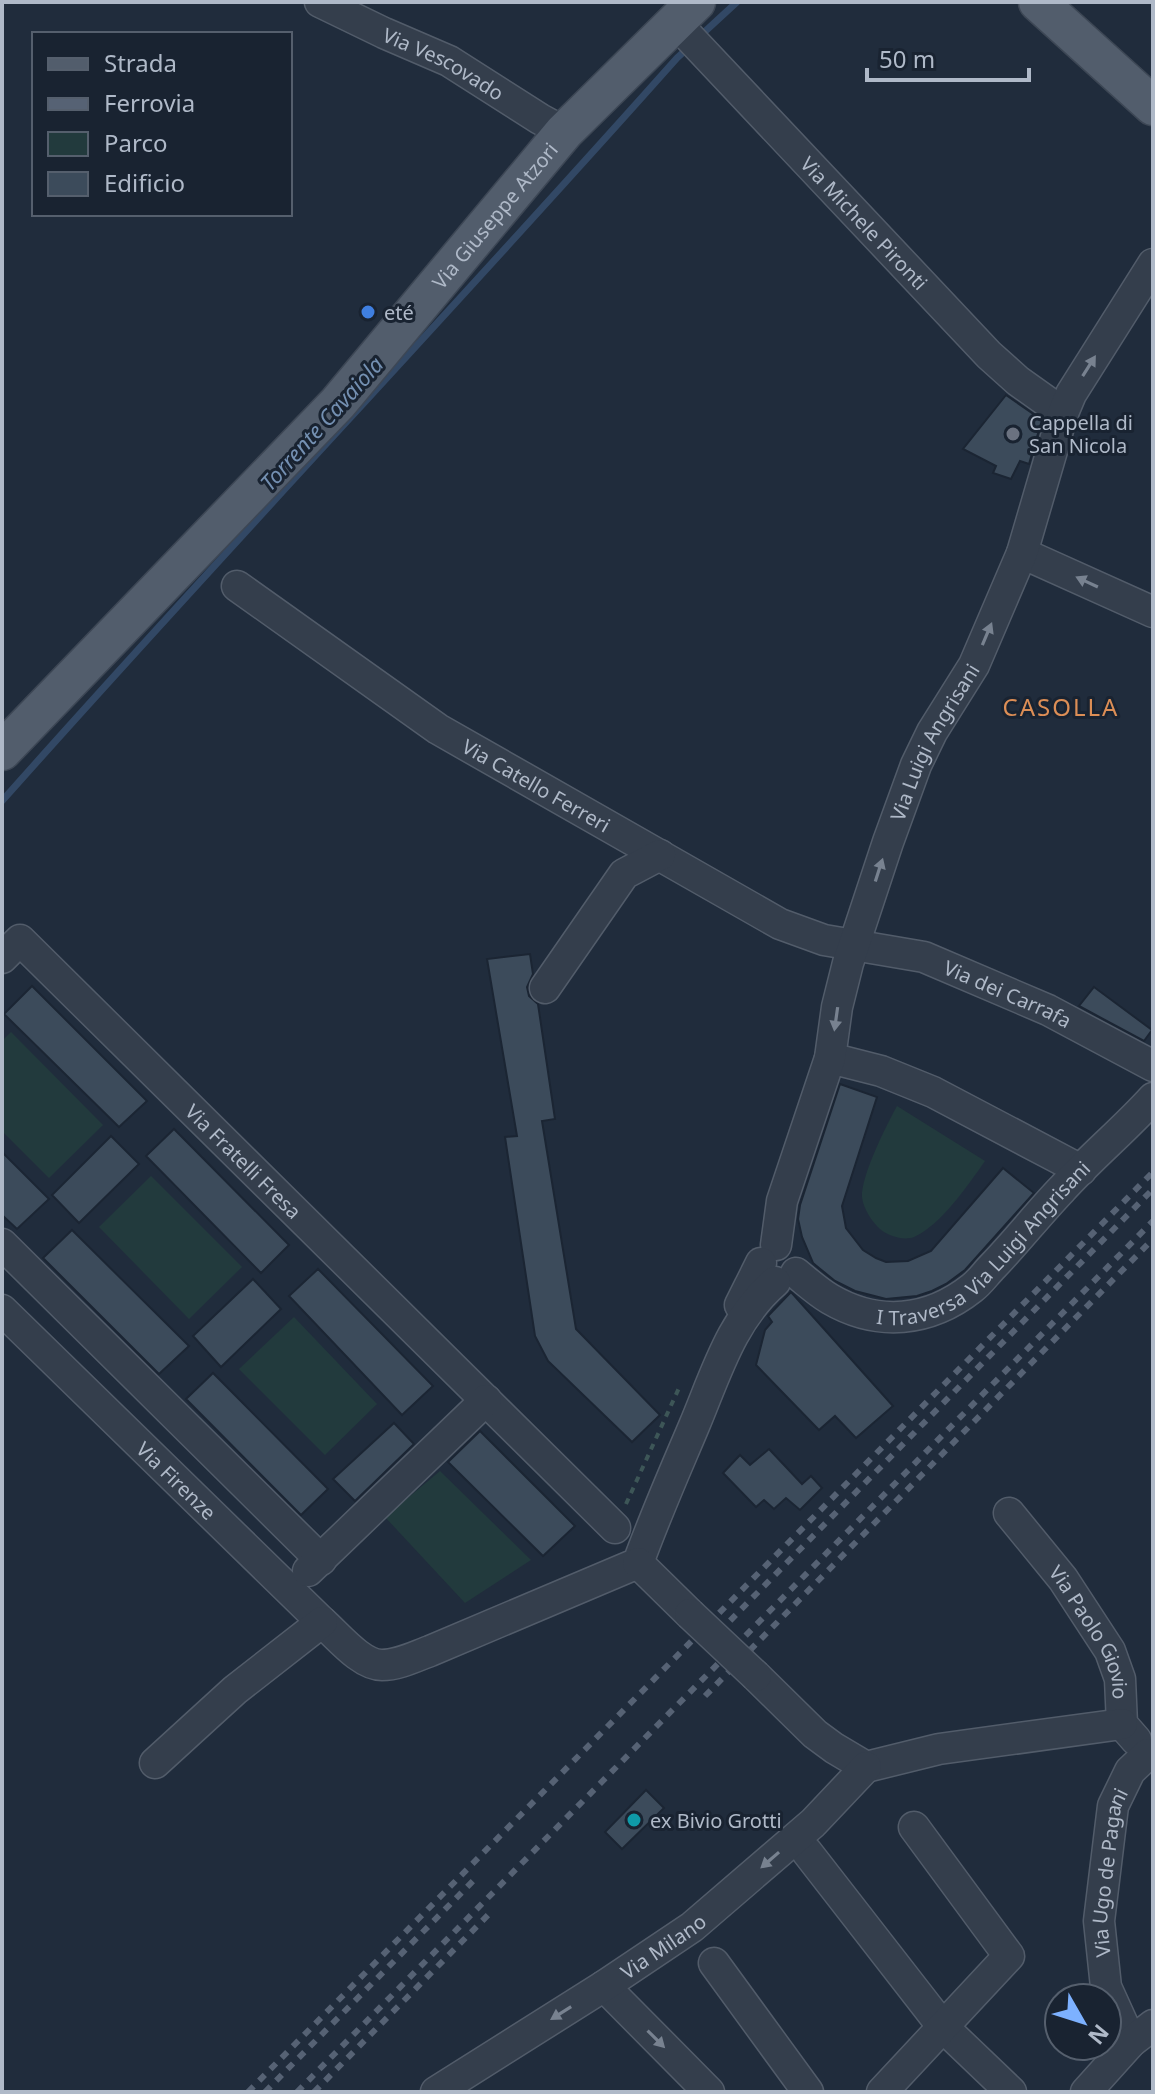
<svg xmlns="http://www.w3.org/2000/svg" width="1155" height="2094" font-family="'Noto Sans',sans-serif">
<style>
.green{fill:#223a3d}
.lines{fill:none;stroke-linecap:round;stroke-linejoin:round}
.stream{stroke:#324865;stroke-width:7}
.building{fill:#3c4b5b;stroke:#1b2533;stroke-width:2}
.minor-casing{stroke:#525c6a;stroke-width:33}
.major-casing{stroke:#3d4755;stroke-width:41}
.path{stroke:#3d5657;stroke-width:4;stroke-dasharray:6 6;stroke-linecap:butt}
.minor{stroke:#343e4c;stroke-width:30}
.major{stroke:#525d6c;stroke-width:38}
.rail{stroke:#566274;stroke-width:6;stroke-dasharray:8 8;stroke-linecap:butt}
.minor-bridge-casing{stroke:#525c6a;stroke-width:33;stroke-linecap:butt}
.minor-bridge{stroke:#343e4c;stroke-width:30}
.oneway{fill:#788290}
.shop-dot{fill:#3f7fe0;stroke:#192331;stroke-width:3}
.worship-dot{fill:#6b7280;stroke:#192331;stroke-width:3}
.culture-dot{fill:#0f9aa8;stroke:#192331;stroke-width:3}
.labels{text-anchor:middle;dominant-baseline:central;stroke-width:6;stroke-linejoin:round;paint-order:stroke}
.street-label{font-size:20px;fill:#afb9c8;stroke:#192331}
.poi-label{font-size:20px;fill:#afb9c8;stroke:#192331;text-anchor:start}
.water-label{font-size:22px;font-style:italic;fill:#7490b2;stroke:#192331}
.quarter-label{font-size:24px;letter-spacing:2px;fill:#dc8e56;stroke:#192331}
</style>
<rect width="100%" height="100%" fill="#202c3c"/>
<!-- green -->
<g class="green">
<path d="M 11,1032 L 103,1125 L 49,1178 L 2,1131 L 2,1041 Z"/>
<path d="M 897,1106 L 985,1161 C 969,1184 940,1226 914,1237 C 904,1241 888,1236 880,1229 C 872,1222 863,1208 862,1197 C 861,1176 886,1126 897,1106 Z"/>
<path d="M 151,1176 L 242,1267 L 189,1319 L 99,1227 Z"/>
<path d="M 294,1317 L 377,1404 L 325,1455 L 239,1369 Z"/>
<path d="M 440,1471 L 531,1560 L 465,1603 L 385,1517 Z"/>
</g>
<g class="lines">
<!-- stream -->
<g class="stream">
<path d="M 699,37 L 737,2"/>
<path d="M 2,801 C 224,551 455,308 677,58 L 690,46"/>
</g>
</g>
<!-- building -->
<g class="building">
<path d="M 1006,395 L 1042,420 L 1029,464 L 1020,461 L 1011,479 L 993,473 L 996,466 L 963,449 Z"/>
<path d="M 530,954 L 533,974 L 527,987 L 529,996 L 538,1004 L 555,1119 L 542,1121 L 576,1329 L 660,1415 L 632,1442 L 548,1361 L 535,1336 L 505,1137 L 517,1136 L 487,959 Z"/>
<path d="M 32,986 L 147,1101 L 119,1127 L 4,1014 Z"/>
<path d="M 1094,987 L 1152,1030 L 1144,1041 L 1079,1006 Z"/>
<path d="M 840,1084 L 877,1097 L 842,1206 L 846,1228 L 863,1250 L 876,1258 L 886,1262 L 908,1261 L 931,1251 L 1003,1168 L 1034,1193 L 965,1270 L 946,1284 L 932,1291 L 917,1296 L 886,1299 L 855,1291 L 835,1281 L 819,1268 L 813,1263 L 802,1237 L 798,1219 L 800,1205 Z"/>
<path d="M 174,1129 L 289,1245 L 261,1273 L 146,1156 Z"/>
<path d="M 111,1136 L 139,1164 L 79,1223 L 52,1195 Z"/>
<path d="M 2,1152 L 49,1199 L 17,1229 L 2,1215 Z"/>
<path d="M 72,1230 L 189,1346 L 159,1374 L 43,1258 Z"/>
<path d="M 318,1269 L 433,1386 L 402,1415 L 289,1296 Z"/>
<path d="M 253,1279 L 281,1309 L 221,1367 L 193,1336 Z"/>
<path d="M 791,1292 L 893,1406 L 856,1438 L 835,1416 L 819,1430 L 756,1365 L 765,1330 L 772,1322 L 768,1316 Z"/>
<path d="M 213,1373 L 328,1489 L 301,1515 L 186,1399 Z"/>
<path d="M 394,1423 L 414,1444 L 355,1501 L 333,1479 Z"/>
<path d="M 480,1431 L 575,1526 L 543,1556 L 448,1462 Z"/>
<path d="M 769,1449 L 802,1484 L 811,1476 L 822,1488 L 800,1510 L 786,1498 L 774,1509 L 764,1500 L 756,1507 L 723,1473 L 740,1455 L 750,1465 Z"/>
<path d="M 646,1790 L 664,1808 L 622,1849 L 605,1832 Z"/>
</g>
<g class="lines">
<!-- minor casing -->
<g class="minor-casing">
<g id="minor">
<path id="s1" d="M 320,2 L 384,33 L 449,61 L 540,119 L 564,132"/>
<path id="s2" d="M 675,22 L 989,355 L 1018,381 L 1063,413"/>
<path d="M 1022,553 L 1153,612"/>
<path id="s3" d="M 237,586 L 438,729 L 780,924 L 824,940 L 924,957 L 1048,1010 L 1153,1066"/>
<path id="s4" d="M 2,958 L 20,940 L 615,1528"/>
<path d="M 545,988 L 624,874 L 660,855"/>
<path d="M 830,1058 L 881,1071 L 933,1092 L 1081,1170"/>
<path d="M 2,1244 L 321,1560"/>
<path id="s5" d="M 776,1245 L 782,1201 L 830,1058 L 837,1007 L 848,963 L 888,842 L 916,765 L 932,732 L 974,665 L 1022,553 L 1063,413 L 1071,394 L 1153,264"/>
<path id="s6" d="M 796,1273 C 807,1282 818,1292 830,1299 C 878,1327 929,1322 972,1288 C 980,1282 986,1273 993,1266 C 1017,1241 1038,1214 1062,1189 C 1091,1157 1124,1130 1153,1098"/>
<path d="M 740,1305 L 761,1263"/>
<path id="s7" d="M 2,1310 L 322,1622 C 338,1636 361,1665 382,1665 C 399,1665 416,1656 430,1651 L 638,1563 C 655,1516 675,1471 694,1426 C 716,1374 731,1320 775,1282"/>
<path id="s8" d="M 1009,1513 L 1063,1579 L 1110,1651 L 1120,1679 L 1122,1724 L 1136,1740"/>
<path d="M 638,1563 L 690,1614"/>
<path d="M 308,1571 L 486,1400"/>
<path d="M 756,1676 L 815,1734 L 834,1748 L 866,1767 L 939,1749 L 1122,1724"/>
<path d="M 155,1763 L 235,1690 L 322,1622"/>
<path d="M 807,1852 L 943,2027 L 1011,2092"/>
<path d="M 714,1963 L 808,2092"/>
<path d="M 604,1986 L 709,2092"/>
<path id="s9" d="M 1131,2042 L 1106,1987 L 1099,1921 L 1113,1806 L 1130,1771 L 1148,1754"/>
<path id="s10" d="M 436,2092 L 604,1986 L 692,1927 L 813,1823 L 866,1767"/>
<path d="M 882,2092 L 1009,1956 L 914,1827"/>
<path d="M 1086,2092 L 1131,2042 L 1153,2025"/>
</g>
</g>
<!-- major casing -->
<g class="major-casing">
<g id="major">
<path d="M 1038,2 L 1153,106"/>
<path id="s11" d="M 2,751 L 338,403 L 564,132 L 696,2"/>
</g>
</g>
<!-- path -->
<path class="path" d="M 626,1504 L 679,1388"/>
<!-- minor -->
<use href="#minor" class="minor"/>
<!-- major -->
<use href="#major" class="major"/>
<!-- rail -->
<g class="rail">
<path d="M 719,1632 L 1153,1189"/>
<path d="M 705,1696 L 1153,1239"/>
<path d="M 248,2092 L 1153,1172"/>
<path d="M 265,2092 L 477,1877"/>
<path d="M 297,2092 L 1153,1221"/>
<path d="M 314,2092 L 491,1912"/>
</g>
<!-- minor-bridge casing -->
<g class="minor-bridge-casing">
<path id="minor-bridge" d="M 690,1614 L 756,1676"/>
</g>
<!-- minor-bridge -->
<use href="#minor-bridge" class="minor-bridge"/>
</g>
<!-- one-way arrows -->
<defs><path id="oneway-solid" d="M-6-.8H1V-3.2L6.5 0L1 3.2V.8H-6Z" transform="scale(2)"/></defs>
<g class="oneway">
<use href="#oneway-solid" transform="translate(1089 366) rotate(-58)"/>
<use href="#oneway-solid" transform="translate(1087 582) rotate(-155)"/>
<use href="#oneway-solid" transform="translate(987 634) rotate(-67)"/>
<use href="#oneway-solid" transform="translate(879 870) rotate(-72)"/>
<use href="#oneway-solid" transform="translate(836 1019) rotate(98)"/>
<use href="#oneway-solid" transform="translate(770 1860) rotate(139)"/>
<use href="#oneway-solid" transform="translate(561 2013) rotate(148)"/>
<use href="#oneway-solid" transform="translate(656 2039) rotate(45)"/>
</g>
<!-- markers -->
<circle class="shop-dot" cx="368" cy="312" r="8"/>
<circle class="worship-dot" cx="1013" cy="434" r="8"/>
<circle class="culture-dot" cx="634" cy="1820" r="8"/>
<g class="labels">
<!-- street labels -->
<g class="street-label">
<text stroke="none"><textPath href="#s1" startOffset="138">Via Vescovado</textPath></text>
<text stroke="none"><textPath href="#s11" startOffset="728">Via Giuseppe Atzori</textPath></text>
<text stroke="none"><textPath href="#s2" startOffset="276">Via Michele Pironti</textPath></text>
<text stroke="none"><textPath href="#s5" startOffset="530">Via Luigi Angrisani</textPath></text>
<text stroke="none"><textPath href="#s3" startOffset="360">Via Catello Ferreri</textPath></text>
<text stroke="none"><textPath href="#s3" startOffset="880">Via dei Carrafa</textPath></text>
<text stroke="none"><textPath href="#s4" startOffset="340">Via Fratelli Fresa</textPath></text>
<text stroke="none"><textPath href="#s6" startOffset="228">I Traversa Via Luigi Angrisani</textPath></text>
<text stroke="none"><textPath href="#s7" startOffset="244">Via Firenze</textPath></text>
<text stroke="none"><textPath href="#s8" startOffset="146">Via Paolo Giovio</textPath></text>
<text stroke="none"><textPath href="#s9" startOffset="176">Via Ugo de Pagani</textPath></text>
<text stroke="none"><textPath href="#s10" startOffset="270">Via Milano</textPath></text>
</g>
<!-- poi labels -->
<g class="poi-label">
<text x="384" y="312">eté</text>
<text x="1029" y="422">Cappella di<tspan x="1029" dy="23">San Nicola</tspan></text>
<text x="650" y="1820">ex Bivio Grotti</text>
</g>
<!-- water labels -->
<g class="water-label">
<text transform="translate(321 423) rotate(-48)">Torrente Cavaiola</text>
</g>
<!-- quarter labels -->
<g class="quarter-label">
<text x="1061" y="706">CASOLLA</text>
</g>
</g>
<!-- border -->
<rect width="1155" height="2094" fill="none" stroke="#afb9c8" stroke-width="8"/>
<!-- legend -->
<rect x="32" y="32" width="260" height="184" fill="#192331" stroke="#555f6d" stroke-width="2"/>
<rect x="48" y="58" width="40" height="12" fill="#525d6c" stroke="#555f6d" stroke-width="2"/>
<text x="104" y="72" font-size="24" fill="#afb9c8">Strada</text>
<rect x="48" y="98" width="40" height="12" fill="#566274" stroke="#555f6d" stroke-width="2"/>
<text x="104" y="112" font-size="24" fill="#afb9c8">Ferrovia</text>
<rect x="48" y="132" width="40" height="24" fill="#223a3d" stroke="#555f6d" stroke-width="2"/>
<text x="104" y="152" font-size="24" fill="#afb9c8">Parco</text>
<rect x="48" y="172" width="40" height="24" fill="#3c4b5b" stroke="#555f6d" stroke-width="2"/>
<text x="104" y="192" font-size="24" fill="#afb9c8">Edificio</text>
<!-- north arrow -->
<g transform="translate(1083 2022) rotate(129)"><circle r="38" fill="#192331" stroke="#555f6d" stroke-width="2"/>
<path d="M0-6L14 30L0 20L-14 30Z" fill="#7db1ff"/>
<text y="-12" font-size="22" font-weight="bold" text-anchor="middle" fill="#afb9c8">N</text>
</g>
<!-- scale -->
<path d="M867 68v12h162v-12" fill="none" stroke="#afb9c8" stroke-width="4"/>
<text x="879" y="68" font-size="24" fill="#afb9c8" stroke="#192331" stroke-width="6" paint-order="stroke">50 m</text>
</svg>
